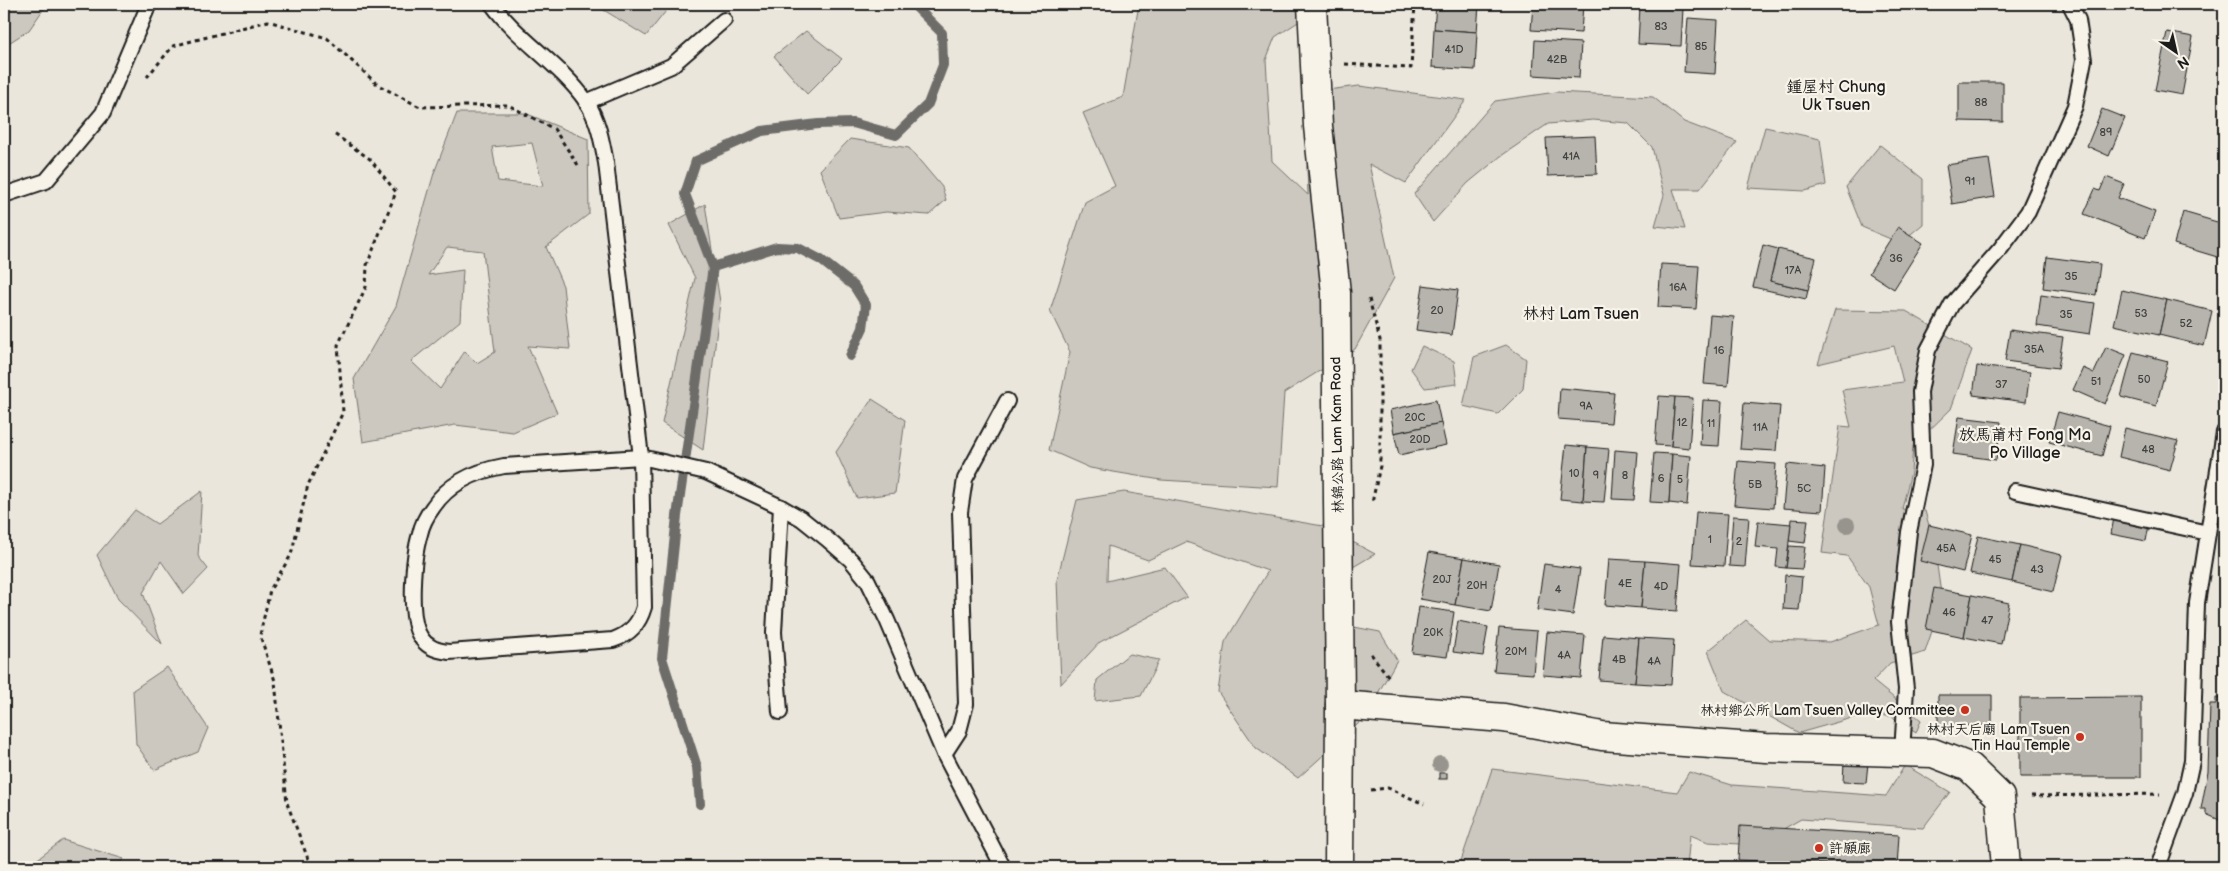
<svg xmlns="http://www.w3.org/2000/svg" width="2228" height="871" font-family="'Balsamiq Sans','LXGW WenKai TC',sans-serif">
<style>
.green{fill:#ccc8c0;stroke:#74726e;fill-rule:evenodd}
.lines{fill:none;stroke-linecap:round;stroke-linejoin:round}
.stream{stroke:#6d6c68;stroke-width:10}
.building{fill:#b6b4ac;stroke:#1c1c1c}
.service-casing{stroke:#1c1c1c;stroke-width:18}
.minor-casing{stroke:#1c1c1c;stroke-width:31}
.secondary-casing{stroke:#1c1c1c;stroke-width:31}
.path{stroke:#1c1c1c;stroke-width:3;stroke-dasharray:4 4;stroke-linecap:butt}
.service{stroke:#f7f3e8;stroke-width:14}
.minor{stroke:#f7f3e8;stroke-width:28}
.secondary{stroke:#f7f3e8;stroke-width:28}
.tree{fill:#96948d}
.poi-dot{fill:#c8321e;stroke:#f7f3e8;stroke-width:2}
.labels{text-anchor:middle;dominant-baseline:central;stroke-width:4.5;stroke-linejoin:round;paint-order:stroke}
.number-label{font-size:11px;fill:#424240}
.street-label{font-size:14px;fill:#1c1c1c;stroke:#f7f3e8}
.poi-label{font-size:14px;fill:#1c1c1c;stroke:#f7f3e8;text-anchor:end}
.quarter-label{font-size:16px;fill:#1c1c1c;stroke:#f7f3e8}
</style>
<rect width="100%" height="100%" fill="#eae6dc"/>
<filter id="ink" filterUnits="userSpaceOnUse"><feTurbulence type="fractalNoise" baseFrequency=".02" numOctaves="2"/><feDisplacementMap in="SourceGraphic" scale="10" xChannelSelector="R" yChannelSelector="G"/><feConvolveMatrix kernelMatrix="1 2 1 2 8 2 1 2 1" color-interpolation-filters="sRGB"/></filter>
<g filter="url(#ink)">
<!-- green -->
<g class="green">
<path d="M 4,4 L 47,4 L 29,30 L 4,46 Z"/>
<path d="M 594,4 L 662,4 L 666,11 L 646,36 Z"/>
<path d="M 1139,4 L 1326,4 L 1275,37 L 1266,60 L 1272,161 L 1308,195 L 1307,167 L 1327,90 L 1359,86 L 1466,100 L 1406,183 L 1369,164 L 1394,278 L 1355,349 L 1284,393 L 1278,487 L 1161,480 L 1090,468 L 1049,450 L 1070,352 L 1050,311 L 1085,202 L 1115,186 L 1083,113 L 1123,97 Z"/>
<path d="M 806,31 L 842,59 L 807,94 L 774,56 Z"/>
<path d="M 1556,92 L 1653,97 L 1684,122 L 1737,142 L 1700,189 L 1673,189 L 1685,229 L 1655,226 L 1664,195 L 1652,147 L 1628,123 L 1593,120 L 1548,124 L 1501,156 L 1468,183 L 1433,222 L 1414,194 L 1495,101 Z"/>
<path d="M 457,113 L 525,113 L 588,139 L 589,214 L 546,247 L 563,286 L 570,349 L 528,346 L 557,413 L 513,432 L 455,425 L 363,442 L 354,379 L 396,306 L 434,173 ZM 532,143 L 543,186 L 498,181 L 492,147 ZM 447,247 L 483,251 L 495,352 L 477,363 L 465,351 L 440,389 L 411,361 L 460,321 L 463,270 L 428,275 Z"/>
<path d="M 1765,127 L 1820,139 L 1826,185 L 1805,191 L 1748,188 Z"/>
<path d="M 850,139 L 909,148 L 942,187 L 946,200 L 929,215 L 886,212 L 839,218 L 820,170 Z"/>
<path d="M 1880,145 L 1923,179 L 1923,224 L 1900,243 L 1862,227 L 1846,187 Z"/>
<path d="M 705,204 L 720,302 L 703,450 L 662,423 L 695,278 L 669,225 Z"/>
<path d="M 1835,310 L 1906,311 L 1972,350 L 1951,409 L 1913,446 L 1911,472 L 1902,509 L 1925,511 L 1934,544 L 1942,601 L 1925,652 L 1890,663 L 1873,681 L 1921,720 L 1916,733 L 1891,716 L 1859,716 L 1799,733 L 1724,691 L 1708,651 L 1746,620 L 1769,640 L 1830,642 L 1879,625 L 1869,587 L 1847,556 L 1822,553 L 1840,426 L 1851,427 L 1842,390 L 1903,382 L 1894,346 L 1818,364 Z"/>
<path d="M 1506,345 L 1526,359 L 1523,389 L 1498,414 L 1463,406 L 1474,357 Z"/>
<path d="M 1422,346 L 1454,361 L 1457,384 L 1425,388 L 1411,369 Z"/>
<path d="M 872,399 L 905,420 L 895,493 L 857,498 L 836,452 Z"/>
<path d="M 202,491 L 198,556 L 208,569 L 184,594 L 161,561 L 143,593 L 162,644 L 118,599 L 97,555 L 135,510 L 157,524 Z"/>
<path d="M 1124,492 L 1323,526 L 1375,554 L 1348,570 L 1349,626 L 1380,632 L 1397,660 L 1377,695 L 1358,724 L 1298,778 L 1256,748 L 1218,692 L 1225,642 L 1268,571 L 1186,542 L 1148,560 L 1108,546 L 1107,581 L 1165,567 L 1187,597 L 1100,642 L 1061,684 L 1057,580 L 1077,500 Z"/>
<path d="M 1129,654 L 1159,660 L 1141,696 L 1095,701 L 1097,680 Z"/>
<path d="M 167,667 L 208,728 L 198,752 L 154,770 L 136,744 L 133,690 Z"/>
<path d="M 1905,765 L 1950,792 L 1923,828 L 1801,819 L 1755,845 L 1708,842 L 1690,835 L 1687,867 L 1459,867 L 1492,769 L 1677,792 L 1689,772 L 1732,785 L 1886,796 Z"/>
<path d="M 63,840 L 124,859 L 118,867 L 27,867 Z"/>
</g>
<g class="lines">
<!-- stream -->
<g class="stream">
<path d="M 713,267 L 777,247 L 798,248 L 821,260 L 854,286 L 866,305 L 863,328 L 850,356"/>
<path d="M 700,804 L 697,767 L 662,658 L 677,516 L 713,267 L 685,194 L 696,161 L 762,131 L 818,124 L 853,123 L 896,135 L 928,104 L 943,65 L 942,33 L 913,4"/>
</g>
</g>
<!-- building -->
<g class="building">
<path d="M 1436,4 L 1479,4 L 1477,32 L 1434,29 Z"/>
<path d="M 1533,4 L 1583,4 L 1581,33 L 1531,30 Z"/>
<path d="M 1640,6 L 1683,8 L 1681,46 L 1638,44 Z"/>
<path d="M 1688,18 L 1718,20 L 1715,74 L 1684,72 Z"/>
<path d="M 1434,29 L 1477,32 L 1475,70 L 1432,67 Z"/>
<path d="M 2167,32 L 2193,37 L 2182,95 L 2155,90 Z"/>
<path d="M 1535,40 L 1581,43 L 1579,78 L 1533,75 Z"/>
<path d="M 1959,82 L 2003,82 L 2003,122 L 1959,121 Z"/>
<path d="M 2102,109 L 2125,118 L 2109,156 L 2087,146 Z"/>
<path d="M 1595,136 L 1597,174 L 1548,176 L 1546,138 Z"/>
<path d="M 1989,159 L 1995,197 L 1952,204 L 1946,165 Z"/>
<path d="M 2106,177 L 2124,184 L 2118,198 L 2155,212 L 2145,238 L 2084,214 L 2095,189 L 2100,191 Z"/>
<path d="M 2183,212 L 2224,224 L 2224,259 L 2174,244 Z"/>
<path d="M 1898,227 L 1923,243 L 1894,289 L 1869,273 Z"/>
<path d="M 1763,245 L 1778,249 L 1770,281 L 1808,290 L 1806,299 L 1753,287 Z"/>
<path d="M 1778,249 L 1816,258 L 1808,290 L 1770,281 Z"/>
<path d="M 2047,257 L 2100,264 L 2096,295 L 2043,288 Z"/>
<path d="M 1661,264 L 1699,266 L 1696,309 L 1658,307 Z"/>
<path d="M 1423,285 L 1458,290 L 1452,335 L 1416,330 Z"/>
<path d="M 2122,290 L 2167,300 L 2159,335 L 2114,325 Z"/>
<path d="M 2041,295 L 2095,303 L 2090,334 L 2037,326 Z"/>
<path d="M 2167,300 L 2212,311 L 2204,346 L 2159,335 Z"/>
<path d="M 1710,315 L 1734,317 L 1728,386 L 1704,384 Z"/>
<path d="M 2010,330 L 2063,337 L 2058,368 L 2005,361 Z"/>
<path d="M 2106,347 L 2126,355 L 2105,404 L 2073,390 L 2083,368 L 2094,373 Z"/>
<path d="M 2133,352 L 2168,361 L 2156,406 L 2121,397 Z"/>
<path d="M 1977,366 L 2030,372 L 2026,402 L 1973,395 Z"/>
<path d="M 1560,388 L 1614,393 L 1611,423 L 1558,419 Z"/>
<path d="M 1659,396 L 1675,397 L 1671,446 L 1655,445 Z"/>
<path d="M 1675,397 L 1693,398 L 1689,448 L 1671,446 Z"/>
<path d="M 1436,400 L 1441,423 L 1394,433 L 1390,410 Z"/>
<path d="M 1703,400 L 1722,401 L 1719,446 L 1700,445 Z"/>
<path d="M 1744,403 L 1780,406 L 1776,451 L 1740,449 Z"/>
<path d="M 2058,412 L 2110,426 L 2102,456 L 2049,442 Z"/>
<path d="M 1959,417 L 2001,422 L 1996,460 L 1953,454 Z"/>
<path d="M 1441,423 L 1446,445 L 1399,455 L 1394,433 Z"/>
<path d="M 2125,428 L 2178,441 L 2170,470 L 2119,457 Z"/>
<path d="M 1566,445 L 1587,447 L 1583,501 L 1560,499 Z"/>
<path d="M 1587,447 L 1609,449 L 1604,502 L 1583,501 Z"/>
<path d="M 1615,450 L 1638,452 L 1634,500 L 1612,499 Z"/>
<path d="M 1654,453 L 1672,454 L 1669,503 L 1650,502 Z"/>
<path d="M 1672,454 L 1691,456 L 1687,505 L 1669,503 Z"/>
<path d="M 1738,461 L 1776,464 L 1773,508 L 1734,505 Z"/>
<path d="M 1787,464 L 1825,468 L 1822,511 L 1783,508 Z"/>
<path d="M 1696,512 L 1728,514 L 1724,566 L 1692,564 Z"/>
<path d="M 1733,516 L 1749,517 L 1745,567 L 1729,566 Z"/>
<path d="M 2114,518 L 2149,525 L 2146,541 L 2111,534 Z"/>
<path d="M 1791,519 L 1808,520 L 1805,543 L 1789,541 Z"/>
<path d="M 1758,521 L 1791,524 L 1786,568 L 1776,567 L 1778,549 L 1755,547 Z"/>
<path d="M 1929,525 L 1972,535 L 1963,572 L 1920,561 Z"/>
<path d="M 1978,536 L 2020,545 L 2012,582 L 1970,573 Z"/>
<path d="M 2020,545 L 2062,555 L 2053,592 L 2012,582 Z"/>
<path d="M 1789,546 L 1805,547 L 1802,569 L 1786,568 Z"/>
<path d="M 1429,552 L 1464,558 L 1455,605 L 1420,599 Z"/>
<path d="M 1464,558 L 1499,564 L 1491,611 L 1455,605 Z"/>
<path d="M 1609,559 L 1645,561 L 1641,608 L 1605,605 Z"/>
<path d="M 1645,561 L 1681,564 L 1677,611 L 1641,608 Z"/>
<path d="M 1544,564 L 1580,569 L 1573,615 L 1537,610 Z"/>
<path d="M 1785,575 L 1802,577 L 1799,610 L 1783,609 Z"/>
<path d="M 1934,588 L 1972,595 L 1964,637 L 1926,629 Z"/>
<path d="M 1972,595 L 2009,603 L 2001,644 L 1964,637 Z"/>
<path d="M 1419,607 L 1454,612 L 1447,657 L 1412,653 Z"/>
<path d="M 1458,621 L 1488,627 L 1483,656 L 1453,652 Z"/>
<path d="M 1499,628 L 1537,631 L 1533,674 L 1494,671 Z"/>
<path d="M 1547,632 L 1585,635 L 1581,678 L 1543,675 Z"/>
<path d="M 1603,635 L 1639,638 L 1635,683 L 1599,680 Z"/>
<path d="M 1639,638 L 1674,640 L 1671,685 L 1635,683 Z"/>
<path d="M 1938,695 L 1992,695 L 1992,725 L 1938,726 Z"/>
<path d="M 2141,697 L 2141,777 L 2020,777 L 2020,698 Z"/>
<path d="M 2216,698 L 2224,699 L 2224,822 L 2206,814 L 2206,809 L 2201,809 L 2208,772 L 2210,704 L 2216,704 Z"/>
<path d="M 1844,762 L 1868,763 L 1866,783 L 1843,782 Z"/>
<rect x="1439" y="773" width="8" height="6"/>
<path d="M 1740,826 L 1899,835 L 1897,867 L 1738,860 Z"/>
</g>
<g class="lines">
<!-- service casing -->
<g class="service-casing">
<g id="service">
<path d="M 492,4 C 518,40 560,64 586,101 C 598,119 602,141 606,163 L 641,457 L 644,607 C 639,624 630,634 613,640 L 449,652 C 437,651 426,647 420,636 C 408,617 413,556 420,534 C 422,524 427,515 433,507 C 450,482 476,471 504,466 L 641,457 L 706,472 L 781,507 L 802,519 L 827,539 L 851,560 L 868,581 L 887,620 L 944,754 L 1003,867"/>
<path d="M 586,102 L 671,66 L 724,20"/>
<path d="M 4,195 L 46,181 L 103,113 L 149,4"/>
<path d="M 2015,491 L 2208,533"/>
<path d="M 780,712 L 774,632 L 781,507"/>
<path d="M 1902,752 L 1906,689 L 1899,622 L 1909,532 L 1923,465 L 1920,392 L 1928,350 L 1952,304 L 2001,248 L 2028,212 L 2075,106 L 2084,60 L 2078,20 L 2070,4"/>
<path d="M 944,754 L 959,731 L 966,704 L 960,512 L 965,479 L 1007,401"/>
<path d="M 2158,867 L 2185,793 L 2192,761 L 2197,603 L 2224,432"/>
</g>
</g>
<!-- minor casing -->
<g class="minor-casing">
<path id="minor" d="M 1340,705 L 1504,718 L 1602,736 L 1766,748 L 1933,753 L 1969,767 L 2000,797 L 2006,867"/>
</g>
<!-- secondary casing -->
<g class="secondary-casing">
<path id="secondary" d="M 1312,4 L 1318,126 L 1336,293 L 1340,705 L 1339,867"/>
</g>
<!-- path -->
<g class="path">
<path d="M 1345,64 L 1411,68 L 1415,4"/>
<path d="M 147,77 L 173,46 L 268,21 L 327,38 L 378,85 L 420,107 L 508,105 L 554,129 L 580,168"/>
<path d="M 1369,299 L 1380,340 L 1380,466 L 1372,503"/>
<path d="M 1371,654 L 1389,677"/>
<path d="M 1371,790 L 1388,788 L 1424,804"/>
<path d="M 2031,796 L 2160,794"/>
<path d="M 311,867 L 287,803 L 275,681 L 260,635 L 270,590 L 291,555 L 308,485 L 343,412 L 338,345 L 366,287 L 367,265 L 396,192 L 370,159 L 334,134"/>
</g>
<!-- service -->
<use href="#service" class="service"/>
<!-- minor -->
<use href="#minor" class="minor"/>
<!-- secondary -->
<use href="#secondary" class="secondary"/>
</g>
<!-- trees -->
<g class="tree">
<circle cx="1847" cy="525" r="8"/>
<circle cx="1440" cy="764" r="8"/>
</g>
</g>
<!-- markers -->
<g class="poi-dot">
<circle cx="1965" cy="710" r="5"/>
<circle cx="2080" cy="737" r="5"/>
<circle cx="1819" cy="848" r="5"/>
</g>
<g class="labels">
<!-- number labels -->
<g class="number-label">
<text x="1661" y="26">83</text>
<text x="1701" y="46">85</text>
<text x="1454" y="49">41D</text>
<text x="1557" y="59">42B</text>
<text x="1981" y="102">88</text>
<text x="2106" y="132">89</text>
<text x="1571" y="156">41A</text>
<text x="1970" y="181">91</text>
<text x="1896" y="258">36</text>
<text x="1793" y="270">17A</text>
<text x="2071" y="276">35</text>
<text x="1678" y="287">16A</text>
<text x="1437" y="310">20</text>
<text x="2141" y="313">53</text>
<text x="2066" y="314">35</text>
<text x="2186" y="323">52</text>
<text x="2034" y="349">35A</text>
<text x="1719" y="350">16</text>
<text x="2144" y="379">50</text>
<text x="2096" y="381">51</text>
<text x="2001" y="384">37</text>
<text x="1586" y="406">9A</text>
<text x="1415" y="417">20C</text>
<text x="1682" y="422">12</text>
<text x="1711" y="423">11</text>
<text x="1760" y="427">11A</text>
<text x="1420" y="439">20D</text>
<text x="2148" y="449">48</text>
<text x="1574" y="473">10</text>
<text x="1596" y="475">9</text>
<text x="1625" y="475">8</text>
<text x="1661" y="478">6</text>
<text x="1680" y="479">5</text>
<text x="1755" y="484">5B</text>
<text x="1804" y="488">5C</text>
<text x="1710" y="539">1</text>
<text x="1739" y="541">2</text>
<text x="1946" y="548">45A</text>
<text x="1995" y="559">45</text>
<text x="2037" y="569">43</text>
<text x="1442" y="579">20J</text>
<text x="1625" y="583">4E</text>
<text x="1477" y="585">20H</text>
<text x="1661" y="586">4D</text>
<text x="1558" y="589">4</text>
<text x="1949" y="612">46</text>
<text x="1987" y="620">47</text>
<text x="1433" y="632">20K</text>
<text x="1516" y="651">20M</text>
<text x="1564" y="655">4A</text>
<text x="1619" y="659">4B</text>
<text x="1654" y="661">4A</text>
</g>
<!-- street labels -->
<g class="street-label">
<text transform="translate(1337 435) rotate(-91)">林錦公路 Lam Kam Road</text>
</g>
<!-- poi labels -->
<g class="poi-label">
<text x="1955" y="710">林村鄉公所 Lam Tsuen Valley Committee</text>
<text x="2070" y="729">林村天后廟 Lam Tsuen<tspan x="2070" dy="16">Tin Hau Temple</tspan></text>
<text x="1829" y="848" text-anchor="start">許願廊</text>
</g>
<!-- quarter labels -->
<g class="quarter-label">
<text x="1836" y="87">鍾屋村 Chung<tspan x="1836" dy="18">Uk Tsuen</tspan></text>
<text x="1581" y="314">林村 Lam Tsuen</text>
<text x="2025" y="435">放馬莆村 Fong Ma<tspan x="2025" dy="18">Po Village</tspan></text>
</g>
</g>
<!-- margin -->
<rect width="2228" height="871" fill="none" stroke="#f7f3e8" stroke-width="20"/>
<rect x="10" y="10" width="2208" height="851" fill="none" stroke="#1c1c1c" stroke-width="2" filter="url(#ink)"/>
<!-- north arrow -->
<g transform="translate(2176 52) rotate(146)" stroke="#f7f3e8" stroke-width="4" paint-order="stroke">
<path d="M0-4L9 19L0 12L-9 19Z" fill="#1c1c1c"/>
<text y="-8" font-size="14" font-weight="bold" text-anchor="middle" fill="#1c1c1c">N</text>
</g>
</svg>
